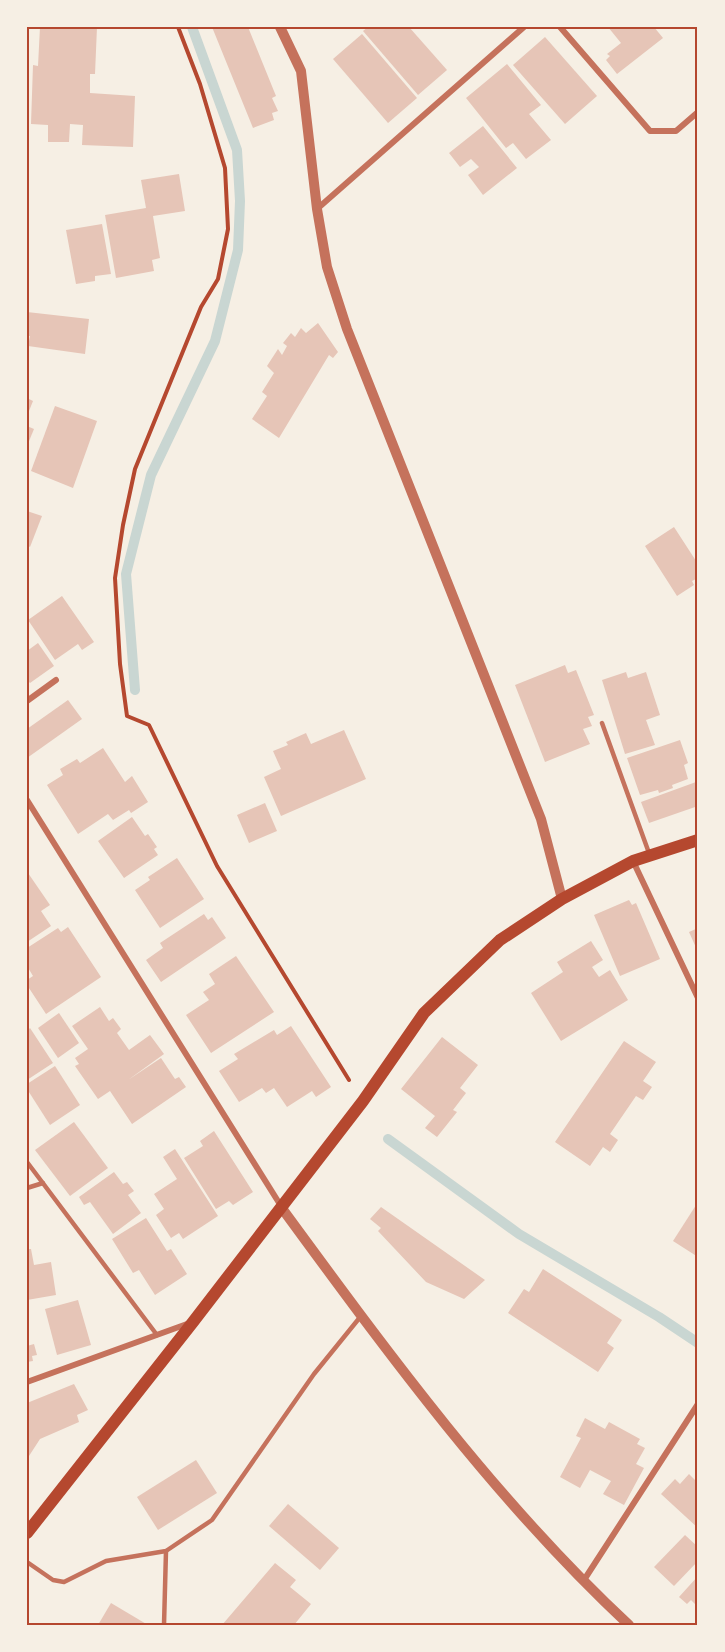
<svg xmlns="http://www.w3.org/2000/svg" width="725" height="1652" font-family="'PT Sans',sans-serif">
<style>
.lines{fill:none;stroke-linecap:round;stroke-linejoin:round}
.stream{stroke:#c9d6d2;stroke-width:10}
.building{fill:#e6c5b7}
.path{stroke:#b5482f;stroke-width:4}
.service{stroke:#c5725c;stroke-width:4.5}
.minor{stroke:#c5725c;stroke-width:6}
.tertiary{stroke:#c5725c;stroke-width:10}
.secondary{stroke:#b5482f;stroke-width:12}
.neatline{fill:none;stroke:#b5482f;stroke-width:2}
</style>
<rect width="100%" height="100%" fill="#f6efe4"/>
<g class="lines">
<!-- stream -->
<g class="stream">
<path d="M 135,690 L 126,574 L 151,475 L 215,341 L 238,250 L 240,201 L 237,150 L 192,27"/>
<path d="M 388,1139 L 519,1234 L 659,1317 L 698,1343"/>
</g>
</g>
<!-- building -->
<g class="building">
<path d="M 40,27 L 97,27 L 95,74 L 90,74 L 90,93 L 135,96 L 133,147 L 82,145 L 83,125 L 70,124 L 69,142 L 48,142 L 48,125 L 31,124 L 33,65 L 38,66 Z"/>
<path d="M 212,27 L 248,27 L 276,96 L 272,98 L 278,111 L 272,113 L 274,120 L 253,128 Z"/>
<path d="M 368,27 L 409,27 L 447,70 L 418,95 L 363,31 Z"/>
<path d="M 608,27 L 654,27 L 663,38 L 617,74 L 606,60 L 610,56 L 607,54 L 621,43 Z"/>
<path d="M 362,34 L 417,98 L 388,123 L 333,59 Z"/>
<path d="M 545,37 L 597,96 L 565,124 L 513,65 Z"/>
<path d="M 507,64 L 541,105 L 529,114 L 551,140 L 526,159 L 513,143 L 506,148 L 466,98 Z"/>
<path d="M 483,126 L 517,168 L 483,195 L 468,175 L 479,167 L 471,159 L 460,167 L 449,153 Z"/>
<path d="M 179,174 L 185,211 L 153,216 L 160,258 L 152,260 L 154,271 L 116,278 L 105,215 L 146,208 L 141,180 Z"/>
<path d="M 102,224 L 111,274 L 95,276 L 95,281 L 76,284 L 66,230 Z"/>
<path d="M 27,312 L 89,319 L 85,354 L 28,346 L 30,336 L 27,336 Z"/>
<path d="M 318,323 L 338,352 L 333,358 L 329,355 L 279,438 L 252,419 L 267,396 L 262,392 L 274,373 L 267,366 L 278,349 L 282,355 L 287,346 L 283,343 L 291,333 L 295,337 L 301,328 L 306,333 Z"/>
<path d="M 27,398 L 33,401 L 27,416 Z"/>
<path d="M 55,406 L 97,421 L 73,488 L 31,471 Z"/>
<path d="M 27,426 L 34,429 L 27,446 Z"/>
<path d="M 27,511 L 42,516 L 30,547 L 27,545 Z"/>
<path d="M 674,527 L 698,564 L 698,578 L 692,581 L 694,585 L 677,596 L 645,546 Z"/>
<path d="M 62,596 L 94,642 L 82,650 L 78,644 L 55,660 L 28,620 Z"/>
<path d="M 38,643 L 54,666 L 30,683 L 27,680 L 27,651 Z"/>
<path d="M 565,665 L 568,673 L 576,670 L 594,715 L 588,717 L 592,726 L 583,729 L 590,744 L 545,762 L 515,685 Z"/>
<path d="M 626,672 L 628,678 L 646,672 L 660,715 L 646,720 L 655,745 L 625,754 L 602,680 Z"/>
<path d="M 68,700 L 82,719 L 27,758 L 27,729 Z"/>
<path d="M 344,730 L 366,779 L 281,816 L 264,777 L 281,769 L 273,751 L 288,745 L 286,742 L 306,733 L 311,744 Z"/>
<path d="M 680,740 L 688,763 L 684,765 L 688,779 L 672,785 L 673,788 L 659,793 L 658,790 L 640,795 L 627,758 Z"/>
<path d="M 103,748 L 125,782 L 132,776 L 148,802 L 131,813 L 129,810 L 113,820 L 108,814 L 78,834 L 47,785 L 63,775 L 60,769 L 77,759 L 80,763 Z"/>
<path d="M 696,782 L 698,806 L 649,823 L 641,802 Z"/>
<path d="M 265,803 L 277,831 L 249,843 L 237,815 Z"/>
<path d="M 132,817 L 145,836 L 148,834 L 157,847 L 154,849 L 158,855 L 124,878 L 98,841 Z"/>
<path d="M 177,858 L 204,899 L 160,928 L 135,890 L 150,880 L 148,877 Z"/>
<path d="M 28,873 L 50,905 L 41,911 L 51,926 L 27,942 Z"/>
<path d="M 629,900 L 632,905 L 636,903 L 660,959 L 620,976 L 594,915 Z"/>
<path d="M 204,914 L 208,920 L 212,917 L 226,938 L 161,982 L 146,960 L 163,948 L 160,943 Z"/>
<path d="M 68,927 L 101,977 L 46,1014 L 27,985 L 27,980 L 33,976 L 27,966 L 27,948 L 58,928 L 61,932 Z"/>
<path d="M 698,928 L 698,952 L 689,932 Z"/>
<path d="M 591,941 L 603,960 L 592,967 L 599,977 L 610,970 L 628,1000 L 561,1041 L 531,993 L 563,972 L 557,962 Z"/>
<path d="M 236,956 L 274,1012 L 211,1053 L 186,1015 L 209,1000 L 203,992 L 215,984 L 209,974 Z"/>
<path d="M 100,1007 L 109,1021 L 113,1018 L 121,1029 L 117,1033 L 129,1050 L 150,1035 L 164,1054 L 128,1080 L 161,1058 L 175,1079 L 179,1077 L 186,1087 L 132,1124 L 110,1091 L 98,1099 L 75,1066 L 79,1064 L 75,1058 L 88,1049 L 72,1026 Z"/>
<path d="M 59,1013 L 79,1043 L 58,1058 L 38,1028 Z"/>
<path d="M 291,1026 L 331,1087 L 316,1097 L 312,1091 L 287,1107 L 274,1088 L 266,1093 L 262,1088 L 239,1102 L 219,1071 L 238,1059 L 234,1054 L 274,1030 L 277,1035 Z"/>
<path d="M 30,1028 L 53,1063 L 27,1080 L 27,1031 Z"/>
<path d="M 442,1037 L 478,1065 L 460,1088 L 466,1093 L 453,1110 L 457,1112 L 437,1137 L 425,1128 L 435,1116 L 401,1089 Z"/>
<path d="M 624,1041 L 656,1062 L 643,1081 L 652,1087 L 643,1100 L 636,1096 L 610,1134 L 618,1140 L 610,1152 L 603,1147 L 590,1166 L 555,1142 Z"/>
<path d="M 55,1066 L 80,1105 L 50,1125 L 27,1089 L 27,1084 Z"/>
<path d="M 74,1122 L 108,1168 L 70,1196 L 35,1150 Z"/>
<path d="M 214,1131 L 253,1192 L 233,1205 L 229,1201 L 216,1209 L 184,1158 L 203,1146 L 200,1141 Z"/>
<path d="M 175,1149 L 218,1216 L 183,1239 L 179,1233 L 171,1238 L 156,1215 L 164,1209 L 154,1194 L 177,1179 L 163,1157 Z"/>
<path d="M 114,1172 L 123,1184 L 127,1182 L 134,1191 L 128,1195 L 141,1213 L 113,1234 L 90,1202 L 84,1205 L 79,1197 Z"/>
<path d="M 698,1202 L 698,1257 L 673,1241 Z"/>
<path d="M 381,1207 L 485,1280 L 464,1299 L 426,1282 L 378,1231 L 381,1228 L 370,1219 Z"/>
<path d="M 146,1218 L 167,1251 L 171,1249 L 187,1274 L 155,1295 L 139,1270 L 133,1273 L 112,1239 Z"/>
<path d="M 27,1249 L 31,1249 L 34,1265 L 51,1262 L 56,1295 L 27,1300 Z"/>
<path d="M 543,1269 L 622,1320 L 607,1343 L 614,1348 L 598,1372 L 508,1313 L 524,1289 L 529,1292 Z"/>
<path d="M 78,1300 L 91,1345 L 57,1355 L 45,1309 Z"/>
<path d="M 34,1344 L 37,1355 L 32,1356 L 33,1361 L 27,1362 L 27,1346 Z"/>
<path d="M 74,1384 L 88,1410 L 77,1415 L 79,1422 L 40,1439 L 29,1456 L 27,1455 L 27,1403 Z"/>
<path d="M 585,1418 L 605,1429 L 609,1422 L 640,1439 L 637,1444 L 645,1448 L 636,1464 L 644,1468 L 624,1505 L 603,1494 L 611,1481 L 590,1470 L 580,1488 L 560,1477 L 581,1438 L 576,1436 Z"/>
<path d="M 196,1460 L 217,1493 L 158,1530 L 137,1497 Z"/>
<path d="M 689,1474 L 698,1483 L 698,1528 L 661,1494 L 675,1479 L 680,1484 Z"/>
<path d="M 288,1504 L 339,1548 L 320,1570 L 269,1526 Z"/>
<path d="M 685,1535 L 698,1547 L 698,1561 L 674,1586 L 654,1567 Z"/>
<path d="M 275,1563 L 296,1580 L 290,1587 L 311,1604 L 294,1625 L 222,1625 Z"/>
<path d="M 698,1576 L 698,1607 L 691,1600 L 687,1604 L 679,1597 Z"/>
<path d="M 111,1603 L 148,1625 L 98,1625 Z"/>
</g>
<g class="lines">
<!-- path -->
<path class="path" d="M 178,27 L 200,84 L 225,168 L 228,229 L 218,279 L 201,307 L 135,469 L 123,525 L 115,578 L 120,664 L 127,716 L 149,725 L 217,866 L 349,1080"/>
<!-- service -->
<g class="service">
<path d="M 602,723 L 649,853"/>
<path d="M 27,1162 L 157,1335"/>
<path d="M 27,1188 L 43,1183"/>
<path d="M 27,1562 L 53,1580 L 64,1582 L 106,1561 L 166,1551 L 212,1520 L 314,1374 L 361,1316"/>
<path d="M 164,1625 L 166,1551"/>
</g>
<!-- minor -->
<g class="minor">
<path d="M 560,27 L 650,131 L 676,131 L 698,112"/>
<path d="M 317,209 L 524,27"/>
<path d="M 27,701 L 56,680"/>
<path d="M 27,800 L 281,1206"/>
<path d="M 633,861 L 698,998"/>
<path d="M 27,1382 L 187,1324"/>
<path d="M 584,1580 L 698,1404"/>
</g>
<!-- tertiary -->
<g class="tertiary">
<path d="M 280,27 L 301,71 L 317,209 L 327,267 L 347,329 L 541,819 L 562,899"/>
<path d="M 281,1207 C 388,1353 496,1501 629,1625"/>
</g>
<!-- secondary -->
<path class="secondary" d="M 27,1533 L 193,1322 L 363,1101 L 424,1013 L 500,940 L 562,899 L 633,861 L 698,840"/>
</g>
<!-- border -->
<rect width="725" height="1652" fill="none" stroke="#f6efe4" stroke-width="57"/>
<rect x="28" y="28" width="668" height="1596" class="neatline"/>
</svg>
